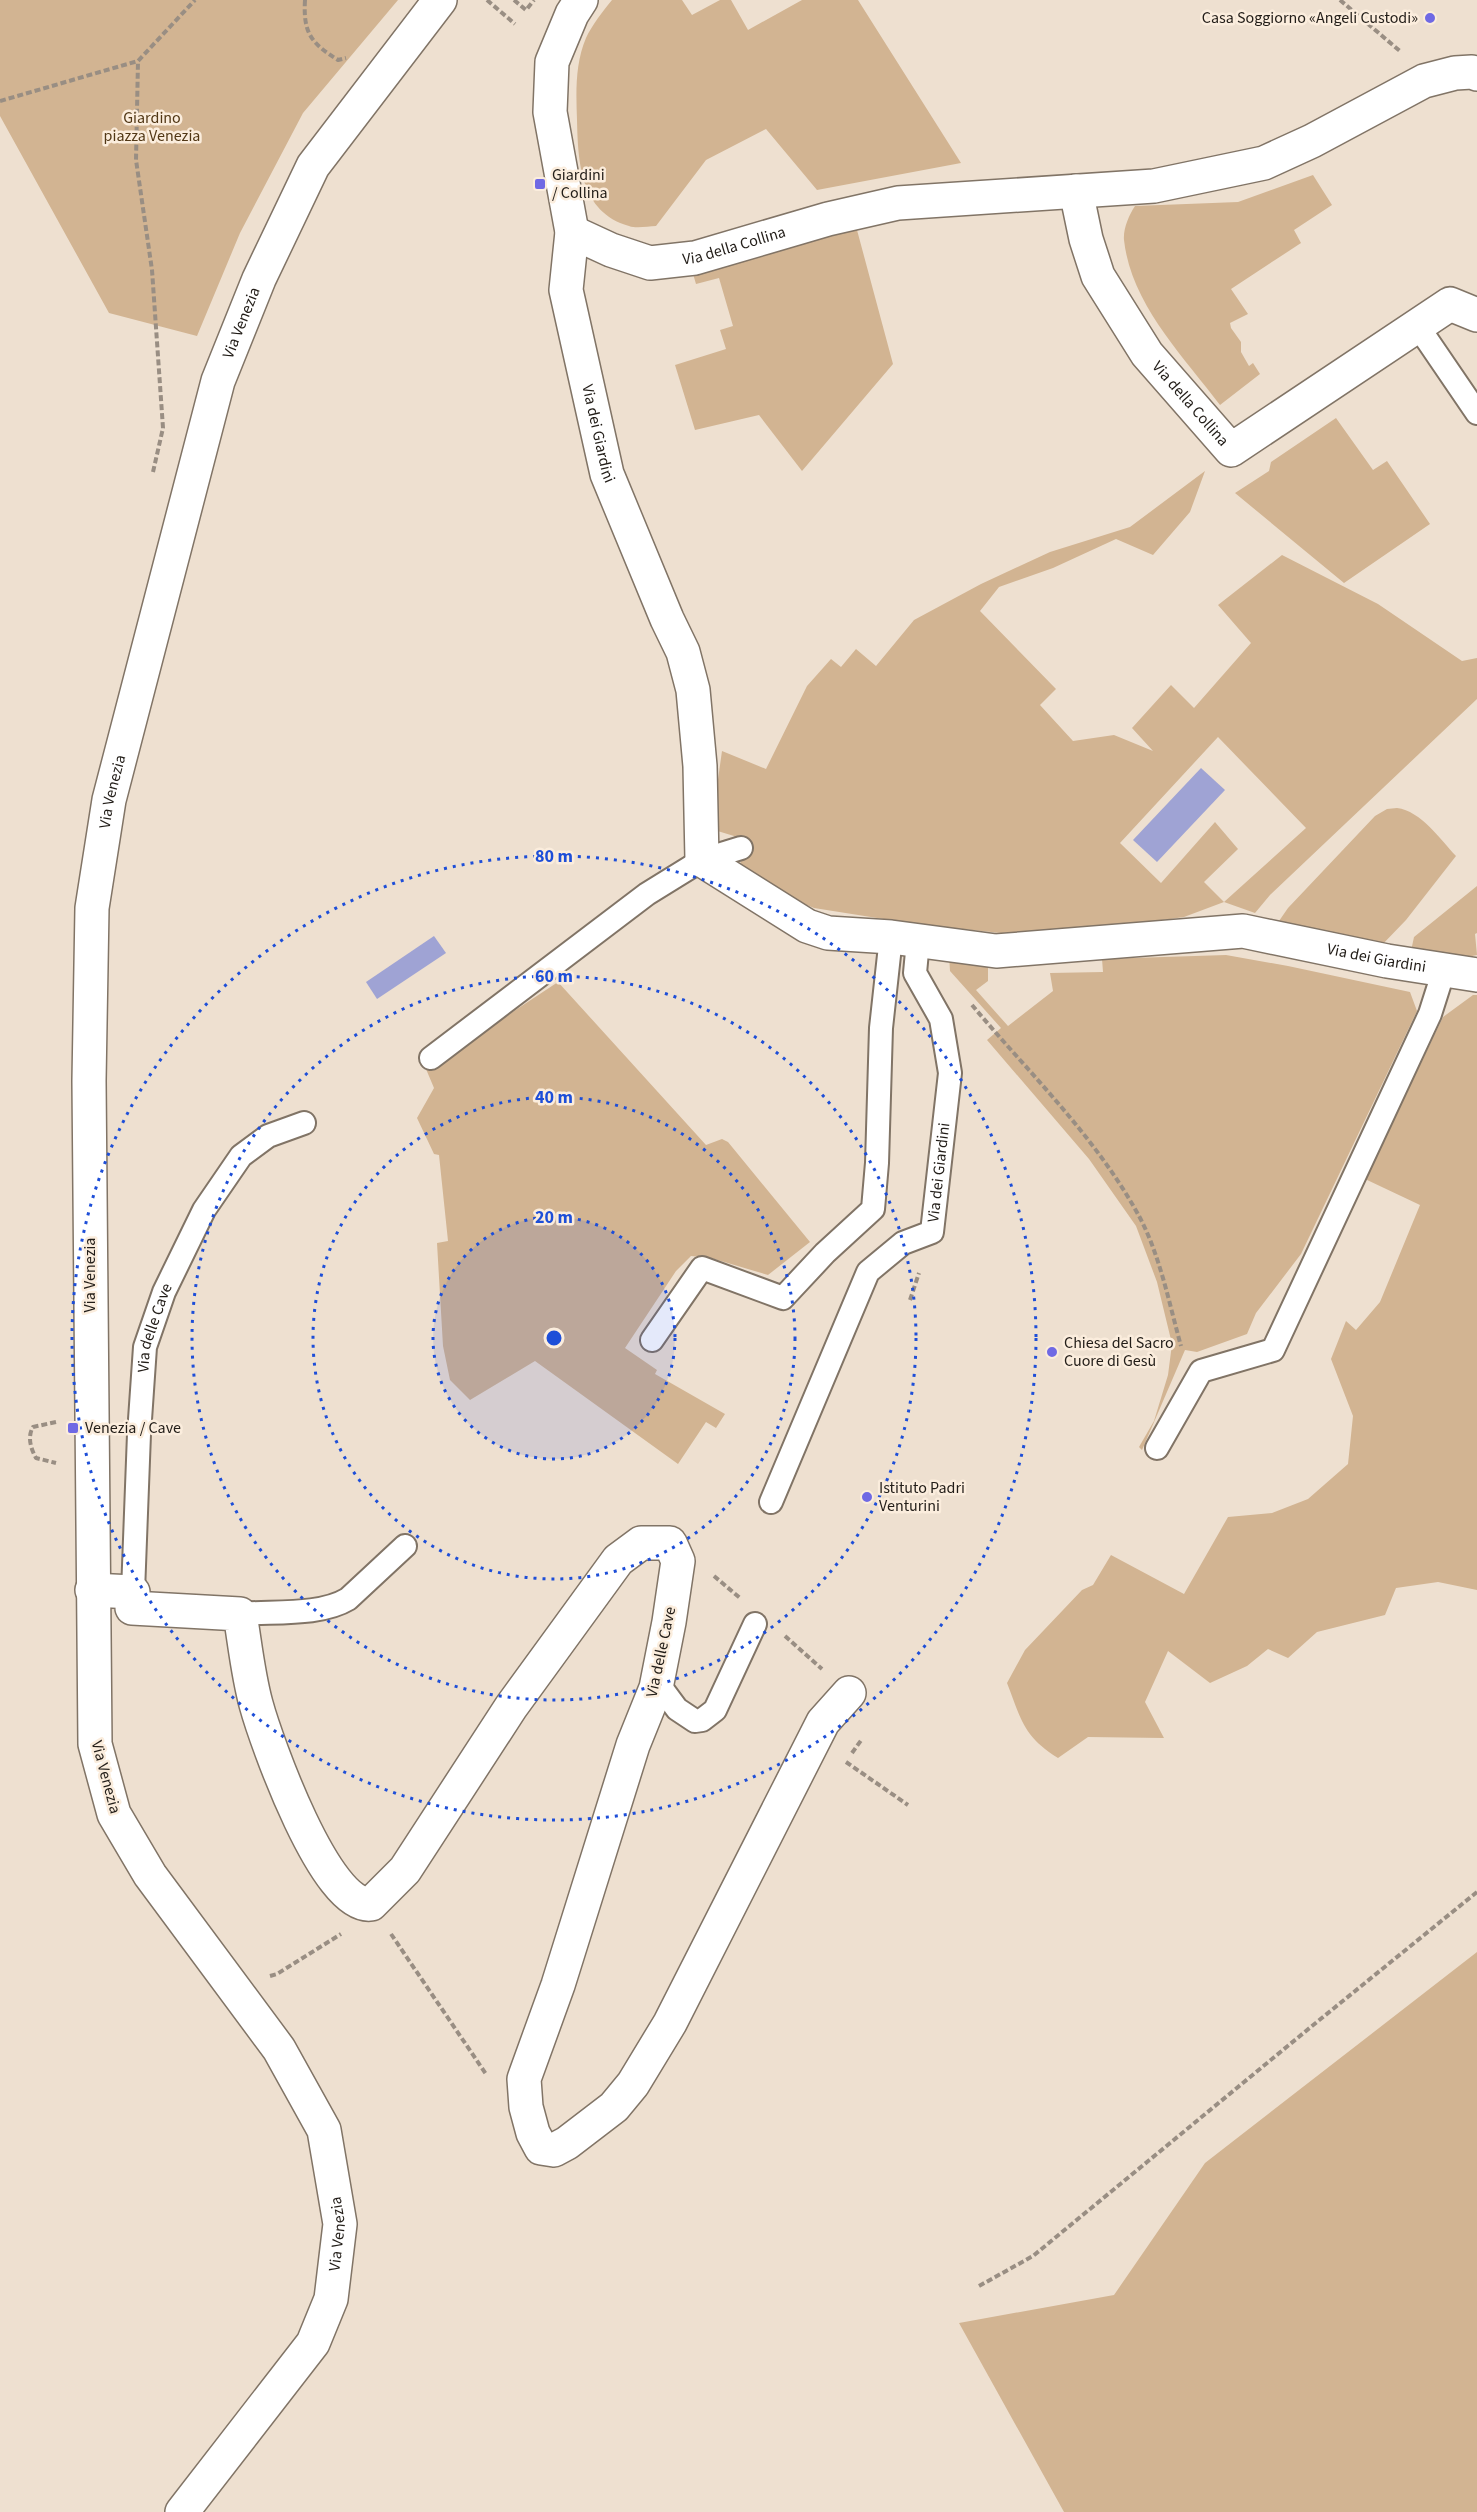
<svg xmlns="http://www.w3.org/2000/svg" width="1477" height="2512" font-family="'Source Sans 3',sans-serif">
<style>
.green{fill:#d2b492;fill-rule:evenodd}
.water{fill:#9fa3d4}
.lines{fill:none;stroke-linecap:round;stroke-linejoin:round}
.service-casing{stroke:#817466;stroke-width:26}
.minor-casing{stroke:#817466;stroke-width:36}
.secondary-casing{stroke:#817466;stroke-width:36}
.path{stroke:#998e83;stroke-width:4;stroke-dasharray:6 3;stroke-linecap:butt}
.service{stroke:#fff;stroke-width:22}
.minor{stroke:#fff;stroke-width:33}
.secondary{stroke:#fff;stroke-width:33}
.ring{fill:none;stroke:#1d4ed8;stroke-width:3;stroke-dasharray:3 6}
.poi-dot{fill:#6f69e4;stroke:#fbeddd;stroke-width:2}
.labels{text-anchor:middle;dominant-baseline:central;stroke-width:5;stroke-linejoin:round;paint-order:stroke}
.poi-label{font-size:16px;fill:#221d18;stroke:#fbeddd;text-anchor:start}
.park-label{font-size:16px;fill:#513715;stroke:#fbeddd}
.street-label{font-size:16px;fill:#221d18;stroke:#fbeddd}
.centre{fill:#1d4ed8;stroke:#fbeddd;stroke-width:3}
.ring-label{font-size:18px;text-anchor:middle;font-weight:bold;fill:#1d4ed8;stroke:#fbeddd;stroke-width:5;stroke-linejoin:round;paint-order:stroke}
</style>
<rect width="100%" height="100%" fill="#eee0d0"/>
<!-- green -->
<g class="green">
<path d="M 0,0 L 398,0 L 303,113 L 240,233 L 197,336 L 109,313 L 0,116 Z"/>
<path d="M 612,0 L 682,0 L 692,15 L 720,0 L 731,0 L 748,30 L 802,0 L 858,0 L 961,163 L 817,190 L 766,129 L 706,160 L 656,226 C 648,226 637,229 629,226 C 580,212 578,162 577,120 C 576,92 575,64 586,38 C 592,25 603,11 612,0 Z"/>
<path d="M 1313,175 L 1332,205 L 1294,230 L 1301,243 L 1231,289 L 1248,314 L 1230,323 L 1231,328 L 1241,342 L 1241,352 L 1249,366 L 1253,363 L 1260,374 L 1220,405 C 1183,356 1131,304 1124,240 C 1123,229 1129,215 1135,206 L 1238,202 Z"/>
<path d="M 857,230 L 893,364 L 802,471 L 759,415 L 695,430 L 675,365 L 726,349 L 720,330 L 733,326 L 719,278 L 696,284 L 691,267 Z"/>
<path d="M 1336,418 L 1373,470 L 1387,461 L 1430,524 L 1344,583 L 1235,493 L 1269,471 L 1271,462 Z"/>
<path d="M 1205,471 L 1190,512 L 1153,555 L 1116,539 L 1053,568 L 999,587 L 980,611 L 1056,689 L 1040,705 L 1073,741 L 1114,735 L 1153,751 L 1132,728 L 1171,685 L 1194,708 L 1251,643 L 1218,605 L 1282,555 L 1378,604 L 1462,661 L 1477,658 L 1477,699 L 1270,895 L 1255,913 L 1224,902 L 1184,917 L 1101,929 L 1001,933 L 915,924 L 814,908 L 734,875 L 745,854 L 734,836 L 711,829 L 722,751 L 766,769 L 807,686 L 831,659 L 841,667 L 856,649 L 876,666 L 914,620 L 981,584 L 1050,552 L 1130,527 ZM 1218,737 L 1306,828 L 1224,902 L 1204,882 L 1238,849 L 1215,822 L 1161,883 L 1120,843 Z"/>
<path d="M 1397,808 C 1421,811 1440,839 1456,856 L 1406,920 L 1379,948 L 1279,921 L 1288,908 L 1375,816 L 1387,809 Z"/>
<path d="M 1477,886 L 1477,933 L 1475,934 L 1477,955 L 1463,958 L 1411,951 L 1414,937 Z"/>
<path d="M 949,955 L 988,957 L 988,981 L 976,990 L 1008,1026 L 1053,991 L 1050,973 L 1103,972 L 1102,959 L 1226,955 L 1288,966 L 1410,992 L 1417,1011 L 1301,1254 L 1256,1313 L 1247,1334 L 1197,1352 L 1185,1350 L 1142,1450 L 1139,1447 L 1154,1421 L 1168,1375 L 1172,1344 L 1157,1282 L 1136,1226 L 1089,1159 L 987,1040 L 1001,1028 L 950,971 Z"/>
<path d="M 558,982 L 706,1145 L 722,1139 L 728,1142 L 810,1242 L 768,1275 L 711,1258 L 691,1256 L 676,1271 L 625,1348 L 657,1370 L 655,1374 L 725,1414 L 716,1428 L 706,1422 L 678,1464 L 535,1361 L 470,1400 L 450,1380 L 443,1346 L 437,1243 L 448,1241 L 439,1155 L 434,1154 L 417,1118 L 434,1088 L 426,1069 Z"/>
<path d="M 1473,995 L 1477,995 L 1477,1590 L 1438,1582 L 1396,1588 L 1385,1615 L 1317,1632 L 1288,1658 L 1268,1649 L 1247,1666 L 1210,1683 L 1168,1651 L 1145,1702 L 1164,1738 L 1088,1737 L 1058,1758 C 1023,1736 1021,1719 1007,1683 L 1025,1650 L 1082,1590 L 1093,1585 L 1111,1555 L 1184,1594 L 1228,1517 L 1272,1513 L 1308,1499 L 1348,1464 L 1353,1416 L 1331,1359 L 1346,1321 L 1356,1330 L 1380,1302 L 1420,1205 L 1365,1179 L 1443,1017 Z"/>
<path d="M 1477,1952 L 1477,2512 L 1064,2512 L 959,2323 L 1114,2295 L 1205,2163 Z"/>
</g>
<!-- water -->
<g class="water">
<path d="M 1201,768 L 1225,790 L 1157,862 L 1133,840 Z"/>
<path d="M 434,936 L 446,953 L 377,999 L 366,982 Z"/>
</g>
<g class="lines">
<!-- service casing -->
<g class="service-casing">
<g id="service">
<path d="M 1417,325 L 1477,413"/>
<path d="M 431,1058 L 647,894 L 702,860 L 741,848"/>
<path d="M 652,1340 L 702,1268 L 783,1298 L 825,1253 L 873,1209 L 877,1163 L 881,1028 L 891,937"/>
<path d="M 1157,1448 L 1201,1371 L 1273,1350 L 1430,1014 L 1444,970"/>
<path id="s1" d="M 771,1502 L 868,1272 L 903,1243 L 932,1232 L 950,1073 L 941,1019 L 915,973 L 918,941"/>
<path id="s2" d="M 133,1592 L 139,1434 L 145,1347 L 164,1292 L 204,1210 L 241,1156 L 268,1136 L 304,1123"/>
<path d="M 240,1614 C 273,1611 320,1616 348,1599 L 405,1546"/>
<path d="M 657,1682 L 677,1709 L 695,1721 L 702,1720 L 715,1710 L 755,1624"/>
</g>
</g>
<!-- minor casing -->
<g class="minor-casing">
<g id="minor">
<path id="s3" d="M 581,0 L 572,14 L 552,62 L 550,112 L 572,232 L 566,290 L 607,474 L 667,619 L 683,652 L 693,690 L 700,766 L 702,860 L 807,926 L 828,933 L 891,937 L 996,951 L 1243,931 L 1387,961 L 1477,975"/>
<path id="s4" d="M 1076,191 L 1086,239 L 1098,276 L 1147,354 L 1231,450 L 1450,304 L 1477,315"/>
<path id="s5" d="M 572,232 L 611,250 L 650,263 L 695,258 L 828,219 L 898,203 L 1154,186 L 1264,163 L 1312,141 L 1424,81 L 1455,73 L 1472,72 L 1477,74"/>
<path d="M 92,1590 L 133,1592 L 132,1608 L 240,1614 C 245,1644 248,1675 256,1704 C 266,1741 326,1910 371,1904 L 405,1870 L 511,1707 L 618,1560 L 641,1543 L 670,1543 L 678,1561 L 669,1622 L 656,1688 L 633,1745 L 558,1985 L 524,2079 L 526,2107 L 533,2133 L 541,2148 L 554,2150 L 567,2143 L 614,2107 L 633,2084 L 670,2023 L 823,1722 L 849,1693"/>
</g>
</g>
<!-- secondary casing -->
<g class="secondary-casing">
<g id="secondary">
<path id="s6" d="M 182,2512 L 313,2343 L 331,2299 L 340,2224 L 324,2130 L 279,2049 L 150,1875 L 114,1814 L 95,1744 L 89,1081 L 92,908 L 109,800 L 218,381 L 259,279 L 313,166 L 440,0"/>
</g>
</g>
<!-- path -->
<g class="path">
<path d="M 305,0 C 303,33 311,43 338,60 L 346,58"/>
<path d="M 487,0 L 515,24"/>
<path d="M 514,0 L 526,10 L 534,0"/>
<path d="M 1340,0 L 1401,52"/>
<path d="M 0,101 L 138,61"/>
<path d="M 153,472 L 163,428 L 152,270 L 136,160 L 138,61 L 195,0"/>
<path d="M 972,1005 C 1029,1073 1096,1137 1139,1216 C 1160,1255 1169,1303 1181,1346"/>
<path d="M 910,1300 L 919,1273"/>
<path d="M 56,1422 L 33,1427 C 27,1437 31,1449 36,1458 L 56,1463"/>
<path d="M 714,1576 L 740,1598"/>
<path d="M 785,1636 L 822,1669"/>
<path d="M 852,1753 L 862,1739"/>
<path d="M 846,1762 L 908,1805"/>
<path d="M 391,1934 L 486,2074"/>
<path d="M 270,1976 L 277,1974 L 341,1934"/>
<path d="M 979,2286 L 1033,2256 L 1312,2026 L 1477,1892"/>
</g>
<!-- service -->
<use href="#service" class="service"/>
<!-- minor -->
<use href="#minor" class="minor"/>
<!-- secondary -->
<use href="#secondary" class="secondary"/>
</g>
<!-- distance rings -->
<circle cx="554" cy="1338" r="121" fill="#1d4ed8" fill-opacity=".12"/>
<g class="ring">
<circle cx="554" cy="1338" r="121"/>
<circle cx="554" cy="1338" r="241"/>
<circle cx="554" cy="1338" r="362"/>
<circle cx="554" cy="1338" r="482"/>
</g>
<!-- markers -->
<g class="poi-dot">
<circle cx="1430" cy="18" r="6"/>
<rect x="534" y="178" width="12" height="12" rx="3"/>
<circle cx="1052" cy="1352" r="6"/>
<rect x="67" y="1422" width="12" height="12" rx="3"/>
<circle cx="867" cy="1497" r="6"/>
</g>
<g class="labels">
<!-- poi labels -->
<g class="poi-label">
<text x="1418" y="18" text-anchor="end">Casa Soggiorno «Angeli Custodi»</text>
<text x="552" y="175">Giardini<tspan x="552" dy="18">/ Collina</tspan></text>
<text x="1064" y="1343">Chiesa del Sacro<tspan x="1064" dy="18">Cuore di Gesù</tspan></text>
<text x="85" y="1428">Venezia / Cave</text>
<text x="879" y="1488">Istituto Padri<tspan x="879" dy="18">Venturini</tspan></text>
</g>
<!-- park labels -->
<g class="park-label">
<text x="152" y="118">Giardino<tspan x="152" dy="18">piazza Venezia</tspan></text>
</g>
<!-- street labels -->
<g class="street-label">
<text stroke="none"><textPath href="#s5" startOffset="170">Via della Collina</textPath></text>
<text stroke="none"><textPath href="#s6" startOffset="2326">Via Venezia</textPath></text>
<text stroke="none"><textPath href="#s4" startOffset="246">Via della Collina</textPath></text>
<text stroke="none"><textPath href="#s3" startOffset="446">Via dei Giardini</textPath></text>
<text stroke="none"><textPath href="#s6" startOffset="1839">Via Venezia</textPath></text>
<text stroke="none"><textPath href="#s3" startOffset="1590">Via dei Giardini</textPath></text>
<text stroke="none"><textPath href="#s1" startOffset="386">Via dei Giardini</textPath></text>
<text transform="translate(90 1275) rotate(-90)">Via Venezia</text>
<text stroke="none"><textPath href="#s2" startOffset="266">Via delle Cave</textPath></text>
<text transform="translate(661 1652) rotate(-78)">Via delle Cave</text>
<text transform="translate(106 1777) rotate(75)">Via Venezia</text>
<text stroke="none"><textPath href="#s6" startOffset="327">Via Venezia</textPath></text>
</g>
</g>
<circle cx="554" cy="1338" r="9" class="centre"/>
<g class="ring-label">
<text x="554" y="862">80 m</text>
<text x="554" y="982">60 m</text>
<text x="554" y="1103">40 m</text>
<text x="554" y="1223">20 m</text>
</g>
</svg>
